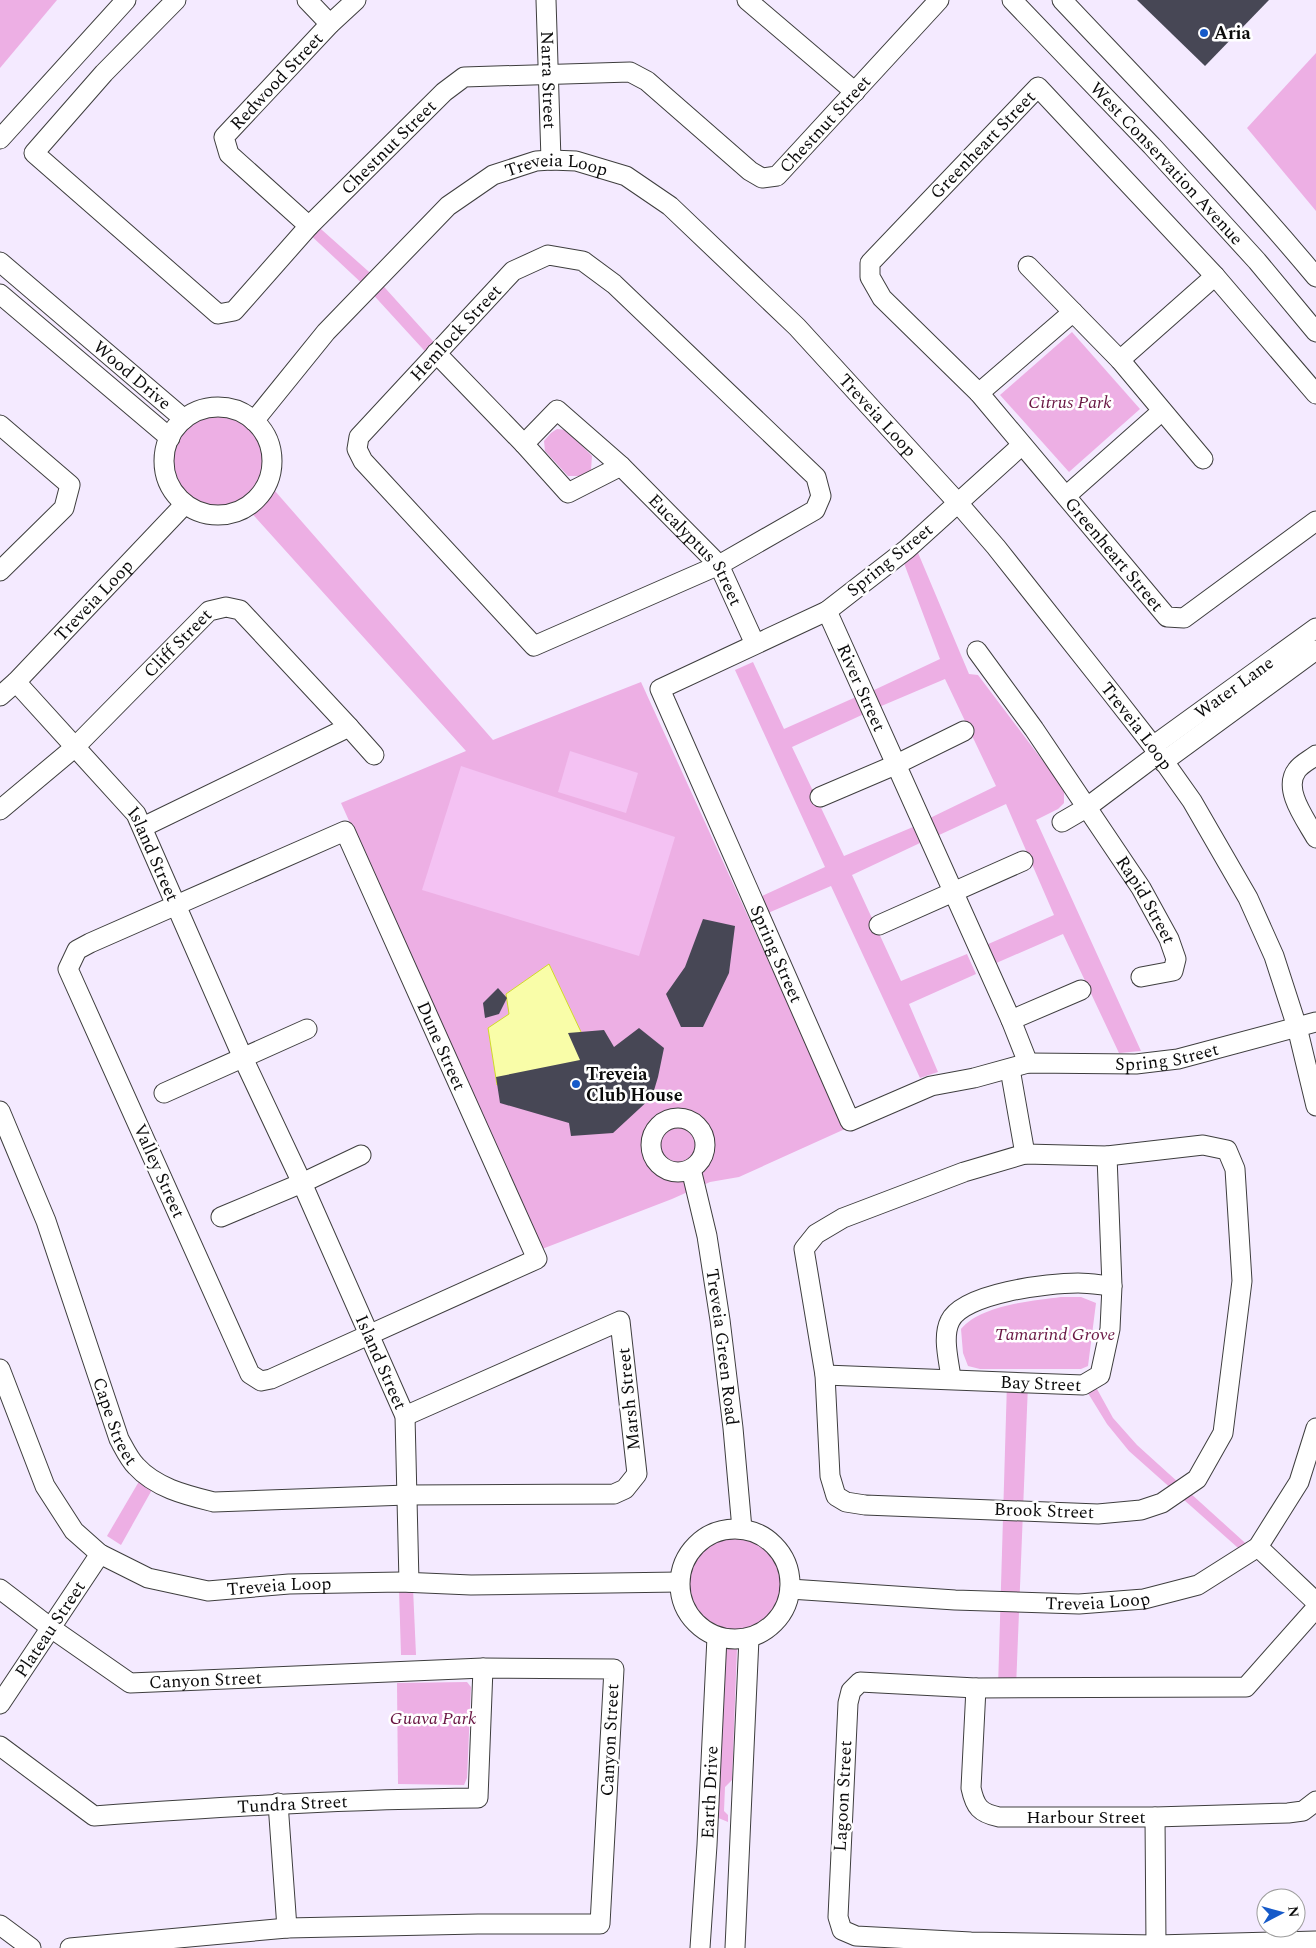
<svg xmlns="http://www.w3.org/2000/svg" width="1316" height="1948" font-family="Spectral,serif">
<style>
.green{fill:#edafe4}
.pitch{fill:#f4c2f3}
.water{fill:#f9fda8;stroke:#d0db27}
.building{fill:#474755}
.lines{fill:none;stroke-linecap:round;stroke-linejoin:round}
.minor-casing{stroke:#3e3e3e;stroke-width:21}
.minor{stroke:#fff;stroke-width:19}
.poi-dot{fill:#165ac9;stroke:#fff;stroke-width:2}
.labels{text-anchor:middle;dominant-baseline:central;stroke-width:5;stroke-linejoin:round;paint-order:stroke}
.poi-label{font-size:18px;font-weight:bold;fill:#0b0b0b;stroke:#fff;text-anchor:start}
.street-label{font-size:18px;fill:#0b0b0b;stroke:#fff}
.park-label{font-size:18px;font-style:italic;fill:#691643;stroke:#fff}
</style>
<rect width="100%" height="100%" fill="#f4eaff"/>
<!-- green -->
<g class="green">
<path d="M 0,0 L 57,0 L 0,68 Z"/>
<path d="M 1316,53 L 1316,211 L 1247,128 Z"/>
<path d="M 313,222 L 377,279 L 441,350 L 432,359 L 368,289 L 305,230 Z"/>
<path d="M 1072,332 L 1140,409 L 1069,472 L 1000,395 Z"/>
<circle cx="218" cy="461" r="45"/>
<path d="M 557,429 L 567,430 L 592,456 L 591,470 L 581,476 L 568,476 L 545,451 L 544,441 L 551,433 Z"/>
<path d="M 268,483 L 493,740 L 641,682 L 845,1129 L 739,1177 L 710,1182 L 672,1199 L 542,1249 L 341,803 L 466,751 L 247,508 L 260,498 Z"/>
<path d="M 916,548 L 969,674 L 978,675 L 1064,789 L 1064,803 L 1058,809 L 1036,820 L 1141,1051 L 1119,1053 L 1063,934 L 994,964 L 986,945 L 1054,915 L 1006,804 L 937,836 L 930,818 L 996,786 L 945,679 L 879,707 L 872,691 L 940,659 L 902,558 Z"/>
<path d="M 753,662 L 784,729 L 856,697 L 864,714 L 792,747 L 844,856 L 913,827 L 920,843 L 852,875 L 901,981 L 967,954 L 976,974 L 909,1004 L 938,1072 L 920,1078 L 831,886 L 768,913 L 760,897 L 825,867 L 735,670 Z"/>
<path d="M 1061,1297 L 1081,1297 L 1096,1303 L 1088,1366 L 1081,1369 L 980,1369 L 968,1366 L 963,1353 L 961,1329 C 981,1305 1031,1301 1061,1297 Z"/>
<path d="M 1092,1380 L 1113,1418 L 1137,1445 L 1253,1550 L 1246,1555 L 1129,1451 L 1107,1424 L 1083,1385 Z"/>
<path d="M 1007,1382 L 1028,1384 L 1016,1688 L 998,1688 Z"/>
<path d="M 141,1478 L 153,1488 L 121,1545 L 107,1536 Z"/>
<circle cx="734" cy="1584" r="47"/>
<path d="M 413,1588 L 416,1655 L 401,1655 L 399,1589 Z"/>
<path d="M 728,1644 L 733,1644 L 737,1648 L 732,1780 L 725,1787 L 724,1811 L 728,1815 L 728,1822 L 716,1817 L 723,1648 Z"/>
<path d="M 467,1682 L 471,1687 L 467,1778 L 464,1785 L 398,1784 L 397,1683 Z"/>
</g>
<!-- pitch -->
<g class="pitch">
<path d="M 570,751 L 638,773 L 626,813 L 558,792 Z"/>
<path d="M 461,766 L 675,837 L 639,956 L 422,890 Z"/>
</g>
<!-- water -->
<path class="water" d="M 549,964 L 582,1034 L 586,1068 L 497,1085 L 488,1028 L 509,1014 L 506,994 Z"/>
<!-- building -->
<g class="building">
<path d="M 1137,0 L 1269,0 L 1205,66 Z"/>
<path d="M 703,919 L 735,926 L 729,973 L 703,1027 L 681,1027 L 666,994 L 685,967 Z"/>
<path d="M 498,988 L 507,998 L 499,1014 L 485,1018 L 483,1003 Z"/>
<path d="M 639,1028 L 664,1048 L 658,1077 L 652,1097 L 613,1133 L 571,1136 L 569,1123 L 500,1103 L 496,1077 L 580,1060 L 568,1033 L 604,1030 L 614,1047 Z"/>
</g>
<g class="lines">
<!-- minor casing -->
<g class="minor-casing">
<g id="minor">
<path id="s1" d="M 176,0 L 104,73 L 34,153 L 218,314 L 234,311 L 309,226 L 444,92 L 464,77 L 630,72 L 647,81 L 750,171 L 762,178 L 777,176 L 939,0"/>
<path d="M 307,0 L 330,24"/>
<path id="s2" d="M 546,0 L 551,160"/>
<path d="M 747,0 L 855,92"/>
<path id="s3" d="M 1012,0 L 1152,146 L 1257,261 L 1316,332"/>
<path d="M 1062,0 C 1148,91 1236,181 1316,277"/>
<path d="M 0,139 L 126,0"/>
<path id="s4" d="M 309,226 L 229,154 L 224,137 L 330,24 L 356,0"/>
<path d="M 548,255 L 583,261 L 614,284 L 816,477 L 821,496 L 815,510 L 719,565 L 534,646 L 363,461 L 357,449 L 359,437 L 513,271 Z"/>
<path id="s5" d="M 0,262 L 184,419"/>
<path d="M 1028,266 L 1073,312"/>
<path d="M 0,294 L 170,438"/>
<path id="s6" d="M 436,353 L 524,444 L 557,410 L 621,466 L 719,565 L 755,644"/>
<path d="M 1120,360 L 1215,276"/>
<path d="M 979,393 L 1073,312 L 1120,360 L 1203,459"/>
<path id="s7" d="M 1316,394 L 1215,276 L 1038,87 L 870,263 L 870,277 L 882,298 L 979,393 L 1167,617 L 1184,618 L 1316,521"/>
<circle cx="218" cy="461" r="54"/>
<path id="s8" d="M 254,421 L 326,332 L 448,206 L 493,175 L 536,161 L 551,160 L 576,161 L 626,176 L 670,206 L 797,327 L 958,503 L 996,547 L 1110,691 L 1153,746 L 1192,801 L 1248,898 L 1274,956 L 1297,1027 L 1316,1106"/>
<path d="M 0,425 L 70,485 L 64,508 L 0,571"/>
<path d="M 524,444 L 568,493 L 621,466"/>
<path id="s9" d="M 1022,445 L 907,549 L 827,611 L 660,689 L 850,1121 L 931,1086 L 974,1078 L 1028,1063 L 1136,1064 L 1178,1059 L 1316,1022"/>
<path d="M 1066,496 L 1162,411"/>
<path id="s10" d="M 827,611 L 1011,1020 L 1028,1063"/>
<path id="s11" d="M 977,651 L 1034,729 L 1141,888 L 1169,939 L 1176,959 L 1173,971 L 1141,977"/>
<path id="s12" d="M 16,682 L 136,814 L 243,1058 L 302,1183 L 405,1416 L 409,1582"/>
<path id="s13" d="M 0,696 L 16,682 L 185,504"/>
<path d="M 349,727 L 374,755"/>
<path id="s14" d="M 1153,746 L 1316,628"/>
<path d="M 1316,755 C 1310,760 1301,764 1297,770 C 1282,789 1306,820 1316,838"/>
<path d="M 1163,762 L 1316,650"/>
<path d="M 820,797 L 895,765 L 964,731"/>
<path id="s15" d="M 0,810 L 74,748 L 209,611 L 226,607 L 240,610 L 349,727 L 143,827"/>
<path d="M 1062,822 L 1086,808 L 1158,754"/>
<path d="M 345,831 L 537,1259 L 271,1379 L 261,1381 L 250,1374 L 68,969 L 77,950 L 90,943 Z"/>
<path d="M 879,925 L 1023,861"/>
<path d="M 1011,1020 L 1081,990"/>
<path d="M 1010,1069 L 1025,1154"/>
<path d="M 164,1093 L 307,1029"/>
<path id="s16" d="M 0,1111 L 46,1221 L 119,1439 C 124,1448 129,1459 136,1466 C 156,1488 186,1495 214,1502 L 407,1495 L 614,1494 L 625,1489 L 637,1474 L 620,1321 L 405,1416"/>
<circle cx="678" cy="1145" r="27"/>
<path d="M 1203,1145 L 1227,1150 L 1235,1169 L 1242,1281 L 1223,1433 L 1197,1479 L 1162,1503 L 1141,1510 L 1098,1514 L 865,1505 L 846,1502 L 836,1496 L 830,1476 L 825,1375 L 804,1249 L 816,1234 L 843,1218 L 964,1172 L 1025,1154 L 1107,1156 Z"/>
<path id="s17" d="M 691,1169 L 707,1236 L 720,1320 L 733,1428 L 742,1529"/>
<path d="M 221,1217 L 302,1183 L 361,1155"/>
<path id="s18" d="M 0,1369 L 45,1486 L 74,1531 L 100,1554 L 148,1578 L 208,1591 L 289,1584 L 401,1582 L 471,1585 L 679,1582"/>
<path id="s19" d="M 825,1375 L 1083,1385 L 1100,1375 L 1110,1329 L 1112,1286 L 1107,1156"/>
<path d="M 951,1378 C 949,1361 942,1337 950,1321 C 963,1293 1049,1283 1078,1283 C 1089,1283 1101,1285 1112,1286"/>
<circle cx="735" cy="1584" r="55"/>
<path d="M 1258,1547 L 1316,1602"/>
<path id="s20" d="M 0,1589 L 51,1628 L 130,1683 L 483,1668 L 614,1669 L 600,1924 L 478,1924 L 287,1928 L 70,1948"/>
<path id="s21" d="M 790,1589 L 955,1600 L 1079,1604 L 1144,1599 L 1198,1585 L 1258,1547 L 1299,1482 L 1316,1428"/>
<path d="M 1316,1608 L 1246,1687 L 976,1688 L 860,1682 L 851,1691 L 848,1703 L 838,1917 L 842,1930 L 856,1936 L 971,1942 L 1156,1945 L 1316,1941"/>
<path id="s22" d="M 976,1688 L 971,1788 C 975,1807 980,1813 999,1817 L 1155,1817 L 1288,1813 L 1303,1811 L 1316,1801"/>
<path id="s23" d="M 0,1704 L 100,1554"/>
<path id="s24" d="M 0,1746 L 94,1816 C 222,1807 350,1799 478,1798 L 483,1668"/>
<path d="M 278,1803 L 287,1928"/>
<path d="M 1155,1817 L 1156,1945"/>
<path d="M 0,1925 L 31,1948"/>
<path id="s25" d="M 700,1948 L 707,1845 L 717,1637"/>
<path d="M 735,1948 L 749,1638"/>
</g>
</g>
<!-- minor -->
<use href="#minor" class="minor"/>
</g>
<!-- markers -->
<g class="poi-dot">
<circle cx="1204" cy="33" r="5"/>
<circle cx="576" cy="1084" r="5"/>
</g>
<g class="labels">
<!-- poi labels -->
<g class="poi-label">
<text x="1214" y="33">Aria</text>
<text x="586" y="1074">Treveia<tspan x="586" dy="21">Club House</tspan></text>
</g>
<!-- street labels -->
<g class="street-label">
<text stroke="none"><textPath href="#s4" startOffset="202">Redwood Street</textPath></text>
<text stroke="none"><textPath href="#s2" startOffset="80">Narra Street</textPath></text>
<text stroke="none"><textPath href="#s1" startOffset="1220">Chestnut Street</textPath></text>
<text transform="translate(983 145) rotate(-46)">Greenheart Street</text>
<text stroke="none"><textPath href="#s1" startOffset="695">Chestnut Street</textPath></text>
<text stroke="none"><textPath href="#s3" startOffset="225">West Conservation Avenue</textPath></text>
<text stroke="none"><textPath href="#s8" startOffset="410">Treveia Loop</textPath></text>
<text transform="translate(456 333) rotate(-47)">Hemlock Street</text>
<text stroke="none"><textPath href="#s5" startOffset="174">Wood Drive</textPath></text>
<text stroke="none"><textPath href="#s8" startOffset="830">Treveia Loop</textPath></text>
<text stroke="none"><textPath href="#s6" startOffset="372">Eucalyptus Street</textPath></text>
<text stroke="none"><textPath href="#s7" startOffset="1042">Greenheart Street</textPath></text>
<text transform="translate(890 560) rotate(-39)">Spring Street</text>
<text stroke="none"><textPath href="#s13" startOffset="134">Treveia Loop</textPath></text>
<text stroke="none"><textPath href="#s15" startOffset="244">Cliff Street</textPath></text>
<text stroke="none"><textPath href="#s14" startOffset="100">Water Lane</textPath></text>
<text stroke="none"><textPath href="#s10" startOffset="84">River Street</textPath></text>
<text stroke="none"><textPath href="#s8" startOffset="1235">Treveia Loop</textPath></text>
<text stroke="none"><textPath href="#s12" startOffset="222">Island Street</textPath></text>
<text stroke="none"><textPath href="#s11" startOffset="301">Rapid Street</textPath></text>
<text stroke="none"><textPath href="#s9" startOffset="730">Spring Street</textPath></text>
<text transform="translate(441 1046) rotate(66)">Dune Street</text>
<text stroke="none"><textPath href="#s9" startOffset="1240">Spring Street</textPath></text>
<text transform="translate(159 1171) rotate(66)">Valley Street</text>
<text stroke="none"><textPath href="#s17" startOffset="181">Treveia Green Road</textPath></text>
<text stroke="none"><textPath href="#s12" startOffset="779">Island Street</textPath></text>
<text stroke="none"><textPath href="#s19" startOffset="216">Bay Street</textPath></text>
<text transform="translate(629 1399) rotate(-96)">Marsh Street</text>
<text stroke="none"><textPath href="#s16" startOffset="331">Cape Street</textPath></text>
<text transform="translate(1044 1511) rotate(2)">Brook Street</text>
<text stroke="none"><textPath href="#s18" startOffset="400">Treveia Loop</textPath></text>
<text stroke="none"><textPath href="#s21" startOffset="308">Treveia Loop</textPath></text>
<text stroke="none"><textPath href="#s23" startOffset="90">Plateau Street</textPath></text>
<text stroke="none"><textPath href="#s20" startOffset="236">Canyon Street</textPath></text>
<text transform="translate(610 1740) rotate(-87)">Canyon Street</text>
<text stroke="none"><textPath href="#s25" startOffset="156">Earth Drive</textPath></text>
<text transform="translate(843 1796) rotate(-87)">Lagoon Street</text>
<text stroke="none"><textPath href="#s24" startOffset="316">Tundra Street</textPath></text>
<text stroke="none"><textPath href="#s22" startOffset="231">Harbour Street</textPath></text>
</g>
<!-- park labels -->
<g class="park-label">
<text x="1070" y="402">Citrus Park</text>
<text x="1055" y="1334">Tamarind Grove</text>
<text x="433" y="1718">Guava Park</text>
</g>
</g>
<!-- north arrow -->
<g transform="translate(1281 1913) rotate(84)"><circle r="24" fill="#ffffff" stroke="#9d9d9d"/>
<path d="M0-4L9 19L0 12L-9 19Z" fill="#165ac9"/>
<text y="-8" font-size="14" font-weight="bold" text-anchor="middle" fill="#0b0b0b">N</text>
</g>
</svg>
